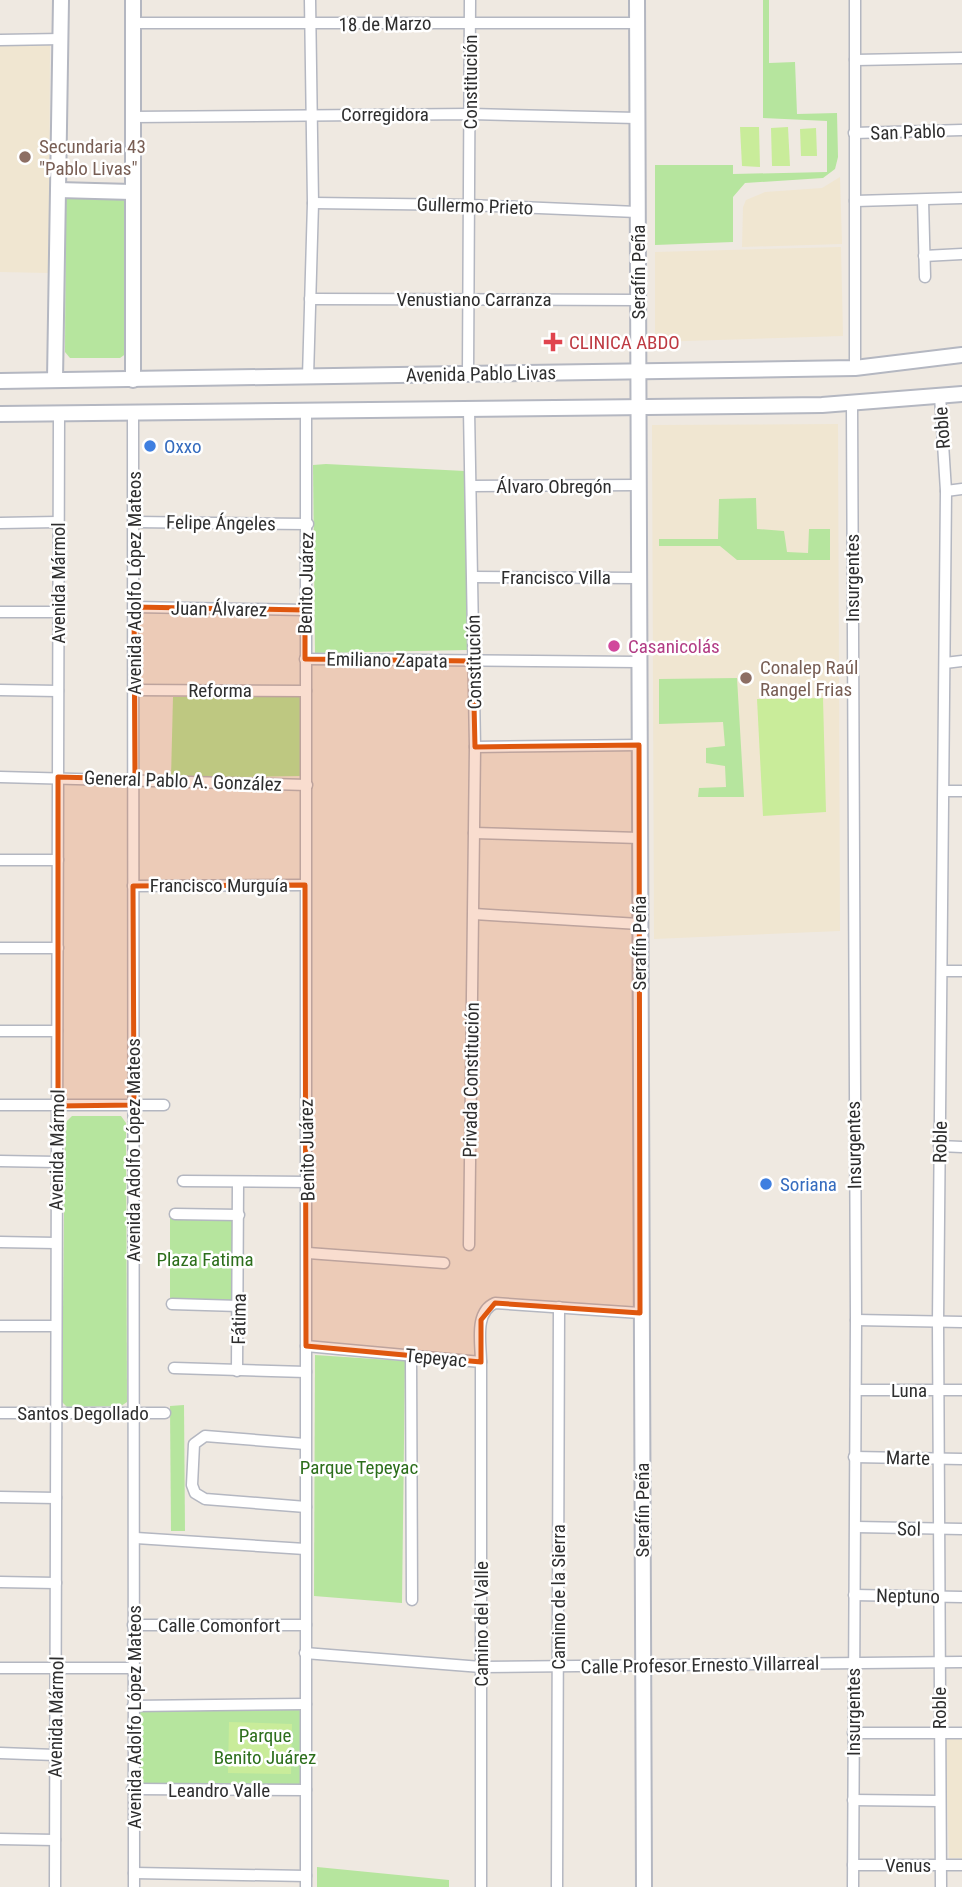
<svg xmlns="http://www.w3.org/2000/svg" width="962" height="1887" font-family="'Roboto Condensed',sans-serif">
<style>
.education{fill:#f0e6d1}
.green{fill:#b6e59e}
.pitch{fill:#c9ec9a}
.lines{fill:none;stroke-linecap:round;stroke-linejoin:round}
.street-casing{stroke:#b4b7c1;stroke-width:13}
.secondary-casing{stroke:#b4b7c1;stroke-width:18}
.street{stroke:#fff;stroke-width:10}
.secondary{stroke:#fff;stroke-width:14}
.marked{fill:#df570e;fill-opacity:0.2;stroke:#df570e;stroke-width:5;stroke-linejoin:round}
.education-dot{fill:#8d6e63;stroke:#fff;stroke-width:2.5}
.health-dot{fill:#e0444e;stroke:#fff;stroke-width:2.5}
.shop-dot{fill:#3f7fe0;stroke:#fff;stroke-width:2.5}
.hotel-dot{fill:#d1479c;stroke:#fff;stroke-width:2.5}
.labels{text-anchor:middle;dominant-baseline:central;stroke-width:5;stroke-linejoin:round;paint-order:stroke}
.street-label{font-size:19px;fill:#2e2e2e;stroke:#fff}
.education-label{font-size:19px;fill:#785e54;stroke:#fff;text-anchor:start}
.health-label{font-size:19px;fill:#be3a42;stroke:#fff;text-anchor:start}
.shop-label{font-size:19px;fill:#366cbe;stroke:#fff;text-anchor:start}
.hotel-label{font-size:19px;fill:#b23c85;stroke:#fff;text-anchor:start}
.park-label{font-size:19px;fill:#2c6e1b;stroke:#fff}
</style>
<rect width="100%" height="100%" fill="#efe9e1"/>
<!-- education -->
<g class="education">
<path d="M 0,42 L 50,42 L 49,273 L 0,272 Z"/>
<path d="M 840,177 L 842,244 L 742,247 L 743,207 L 746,200 L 765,192 L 822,188 Z"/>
<path d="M 841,247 L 843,336 L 655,342 L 655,252 Z"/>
<path d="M 838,424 L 840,931 L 654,939 L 652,425 Z"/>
<path d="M 945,1736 L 962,1736 L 962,1858 L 949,1858 Z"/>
</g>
<!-- green -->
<g class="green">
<path d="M 763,0 L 769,0 L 769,63 L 795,62 L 797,114 L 837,113 L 838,157 L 835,169 L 823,178 L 745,183 L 733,197 L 733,242 L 655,245 L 655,165 L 733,165 L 733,174 L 827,172 L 827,121 L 763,118 Z"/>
<path d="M 66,197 L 126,198 L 127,353 L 120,358 L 70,358 L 65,352 Z"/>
<path d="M 326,464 L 465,471 L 467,650 L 315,653 L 313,465 Z"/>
<path d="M 756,498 L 757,529 L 784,531 L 787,552 L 808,553 L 809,529 L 830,529 L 830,560 L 737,560 L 720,546 L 659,546 L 659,539 L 718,539 L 719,499 Z"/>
<path d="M 737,678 L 744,797 L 698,797 L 699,788 L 726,787 L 725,766 L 706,763 L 706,748 L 725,746 L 723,722 L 659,724 L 659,679 Z"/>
<path d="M 300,696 L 303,776 L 171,778 L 173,697 Z"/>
<path d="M 72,1116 L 121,1116 L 126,1123 L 127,1402 L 121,1406 L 67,1407 L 62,1402 L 65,1123 Z"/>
<path d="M 170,1217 L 240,1217 L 238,1302 L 170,1301 Z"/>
<path d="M 315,1355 L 405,1361 L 402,1603 L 314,1596 Z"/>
<path d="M 184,1405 L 185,1531 L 171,1531 L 170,1406 Z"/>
<path d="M 306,1704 L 303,1787 L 139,1783 L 138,1707 Z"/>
<path d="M 317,1867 L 449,1880 L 449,1887 L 317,1887 Z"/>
</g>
<!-- pitch -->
<g class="pitch">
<path d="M 740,127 L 759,127 L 760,167 L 742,166 Z"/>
<path d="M 788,127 L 790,166 L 772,166 L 771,128 Z"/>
<path d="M 816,128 L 817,156 L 801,156 L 800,129 Z"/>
<path d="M 823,698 L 826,812 L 763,816 L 757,699 Z"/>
<path d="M 229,1722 L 292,1724 L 291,1774 L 228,1773 Z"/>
</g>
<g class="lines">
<!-- street casing -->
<g class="street-casing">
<g id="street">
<path d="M 133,23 L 638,23"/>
<path d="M 0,40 L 62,39"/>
<path d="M 855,60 L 962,58"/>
<path d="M 132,117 L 471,114 L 637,118"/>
<path d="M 854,133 L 962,130"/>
<path d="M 923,200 L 925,277"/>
<path d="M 855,201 L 962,198"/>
<path d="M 313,203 L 469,205 L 637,212"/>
<path d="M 924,256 L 962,254"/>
<path d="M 310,299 L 638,300"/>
<path d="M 855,368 L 855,0"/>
<path d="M 468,373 L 470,0"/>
<path d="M 308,377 L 313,203 L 310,0"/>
<path d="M 940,396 L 946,491 L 938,1322 L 941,1887"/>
<path d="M 852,404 L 856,1320 L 853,1887"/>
<path d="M 469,410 L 475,747 L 469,1245"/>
<path d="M 133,414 L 134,1887"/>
<path d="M 471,486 L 637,485"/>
<path d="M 946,491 L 962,489"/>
<path d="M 135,522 L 308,524"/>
<path d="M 0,523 L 58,522"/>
<path d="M 473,577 L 638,578"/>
<path d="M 134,607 L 305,610"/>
<path d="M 0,612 L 56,612"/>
<path d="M 305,659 L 638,662"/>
<path d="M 945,663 L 962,661"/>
<path d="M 0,690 L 58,691"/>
<path d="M 134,690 L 306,691"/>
<path d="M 475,747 L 639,745"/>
<path d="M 0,777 L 307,785"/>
<path d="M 944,791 L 962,791"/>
<path d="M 474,833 L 639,838"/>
<path d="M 0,860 L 58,860"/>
<path d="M 133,886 L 305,885"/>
<path d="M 474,914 L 639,924"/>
<path d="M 0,948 L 58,948"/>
<path d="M 942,971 L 962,971"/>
<path d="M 0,1031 L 57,1031"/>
<path d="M 0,1105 L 164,1105"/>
<path d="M 939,1146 L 962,1147"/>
<path d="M 0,1161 L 57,1162"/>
<path d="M 183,1181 L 307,1182"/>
<path d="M 175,1214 L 239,1215"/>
<path d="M 0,1242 L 56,1243"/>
<path d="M 308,1253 L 444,1263"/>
<path d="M 172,1304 L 239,1306"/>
<path d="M 856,1320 L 962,1322"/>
<path d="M 0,1326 L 55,1326"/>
<path d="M 306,1346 L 481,1362 C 481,1343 474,1312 495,1303 L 640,1313"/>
<path d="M 411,1356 L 412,1600"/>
<path d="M 174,1368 L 306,1372"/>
<path d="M 237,1371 L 238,1182"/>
<path d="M 856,1390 L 962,1390"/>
<path d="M 0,1413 L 165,1413"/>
<path d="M 305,1444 L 205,1436 L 194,1444 L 192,1485 L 195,1493 L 205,1499 L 306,1507"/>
<path d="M 854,1457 L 962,1459"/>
<path d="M 0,1497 L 56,1498"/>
<path d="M 856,1527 L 962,1529"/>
<path d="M 136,1538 L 305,1549"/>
<path d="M 0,1582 L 56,1583"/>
<path d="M 854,1595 L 962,1597"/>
<path d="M 133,1625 L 306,1625"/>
<path d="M 305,1653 L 481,1667 L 962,1662"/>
<path d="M 0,1668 L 132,1668"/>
<path d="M 133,1706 L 306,1704"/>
<path d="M 853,1733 L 962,1733"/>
<path d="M 0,1753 L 55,1755"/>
<path d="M 132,1789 L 306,1790"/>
<path d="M 853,1800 L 939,1801"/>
<path d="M 0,1839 L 55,1840"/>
<path d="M 853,1865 L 962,1865"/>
<path d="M 134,1873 L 306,1876"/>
<path d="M 55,1887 L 59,414"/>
<path d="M 306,1887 L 306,413"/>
<path d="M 481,1887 L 481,1362"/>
<path d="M 557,1887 L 559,1307"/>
</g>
</g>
<!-- secondary casing -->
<g class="secondary-casing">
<g id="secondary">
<path d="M 637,0 L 644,1887"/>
<path d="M 58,190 L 132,192"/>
<path d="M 55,380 L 61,0"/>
<path d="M 133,380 L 133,0"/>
<path d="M 0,381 L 855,368 L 962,355"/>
<path d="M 0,414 L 822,405 L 962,394"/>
</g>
</g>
<!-- street -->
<use href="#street" class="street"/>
<!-- secondary -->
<use href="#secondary" class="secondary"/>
</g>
<!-- marked area -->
<path class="marked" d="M 134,607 L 305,610 L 305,659 L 473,661 L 475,747 L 639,745 L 640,1313 L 495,1303 L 481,1320 L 481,1362 L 306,1346 L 305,885 L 133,886 L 134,1105 L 58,1106 L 58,777 L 135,779 Z"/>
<!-- markers -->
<g class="education-dot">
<circle cx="25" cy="157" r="7"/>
<circle cx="746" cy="678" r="7"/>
</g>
<path class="health-dot" d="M549.5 331.5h7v7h7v7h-7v7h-7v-7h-7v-7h7z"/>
<g class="shop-dot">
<circle cx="150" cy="446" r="7"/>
<circle cx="766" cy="1184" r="7"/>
</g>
<circle class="hotel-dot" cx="614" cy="646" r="7"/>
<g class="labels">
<!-- street labels -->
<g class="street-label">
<text transform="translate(385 24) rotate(-1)">18 de Marzo</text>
<text transform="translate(470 82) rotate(-90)">Constitución</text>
<text x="385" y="114">Corregidora</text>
<text transform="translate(908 132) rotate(-2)">San Pablo</text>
<text transform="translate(475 206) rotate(2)">Gullermo Prieto</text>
<text transform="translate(638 272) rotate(-90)">Serafín Peña</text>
<text x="474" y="299">Venustiano Carranza</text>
<text transform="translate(481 374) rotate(-1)">Avenida Pablo Livas</text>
<text transform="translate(942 428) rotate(-94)">Roble</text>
<text x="554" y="486">Álvaro Obregón</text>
<text transform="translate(221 523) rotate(1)">Felipe Ángeles</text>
<text x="556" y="577">Francisco Villa</text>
<text transform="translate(852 578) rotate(-90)">Insurgentes</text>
<text transform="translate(58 583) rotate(-90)">Avenida Mármol</text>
<text transform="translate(134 583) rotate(-90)">Avenida Adolfo López Mateos</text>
<text transform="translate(306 583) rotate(-89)">Benito Juárez</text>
<text transform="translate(219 609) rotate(1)">Juan Álvarez</text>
<text transform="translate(387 660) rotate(1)">Emiliano Zapata</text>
<text transform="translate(474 662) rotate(-91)">Constitución</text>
<text x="220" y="690">Reforma</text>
<text transform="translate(183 781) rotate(2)">General Pablo A. González</text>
<text x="219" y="885">Francisco Murguía</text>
<text transform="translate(639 943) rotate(-90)">Serafín Peña</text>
<text transform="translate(471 1080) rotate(-89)">Privada Constitución</text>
<text transform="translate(940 1142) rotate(-89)">Roble</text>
<text transform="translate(854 1145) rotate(-91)">Insurgentes</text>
<text transform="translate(57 1150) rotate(-89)">Avenida Mármol</text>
<text transform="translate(133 1150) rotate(-90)">Avenida Adolfo López Mateos</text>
<text transform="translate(307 1150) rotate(-91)">Benito Juárez</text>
<text transform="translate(239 1319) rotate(-89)">Fátima</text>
<text transform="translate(436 1358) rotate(5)">Tepeyac</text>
<text x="909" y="1390">Luna</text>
<text x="83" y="1413">Santos Degollado</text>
<text transform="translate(908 1458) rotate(1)">Marte</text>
<text transform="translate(642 1510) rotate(-90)">Serafín Peña</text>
<text transform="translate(909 1529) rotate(1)">Sol</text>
<text transform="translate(908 1596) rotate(1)">Neptuno</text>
<text transform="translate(558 1597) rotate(-90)">Camino de la Sierra</text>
<text transform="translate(481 1624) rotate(-90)">Camino del Valle</text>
<text x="219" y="1625">Calle Comonfort</text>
<text transform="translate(700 1665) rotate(-1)">Calle Profesor Ernesto Villarreal</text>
<text transform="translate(939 1708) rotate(-90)">Roble</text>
<text transform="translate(853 1712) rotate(-90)">Insurgentes</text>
<text transform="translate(56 1717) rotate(-89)">Avenida Mármol</text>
<text transform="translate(134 1717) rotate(-90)">Avenida Adolfo López Mateos</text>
<text x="219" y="1790">Leandro Valle</text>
<text x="908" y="1865">Venus</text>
</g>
<!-- education labels -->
<g class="education-label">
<text x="39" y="146">Secundaria 43<tspan x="39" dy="22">"Pablo Livas"</tspan></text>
<text x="760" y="667">Conalep Raúl<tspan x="760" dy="22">Rangel Frias</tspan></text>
</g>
<!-- health labels -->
<g class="health-label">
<text x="569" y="342">CLINICA ABDO</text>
</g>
<!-- shop labels -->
<g class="shop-label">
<text x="164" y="446">Oxxo</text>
<text x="780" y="1184">Soriana</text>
</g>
<!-- hotel labels -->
<g class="hotel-label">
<text x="628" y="646">Casanicolás</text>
</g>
<!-- park labels -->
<g class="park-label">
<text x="205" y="1259">Plaza Fatima</text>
<text x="359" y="1467">Parque Tepeyac</text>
<text x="265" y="1735">Parque<tspan x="265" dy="22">Benito Juárez</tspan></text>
</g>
</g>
</svg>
